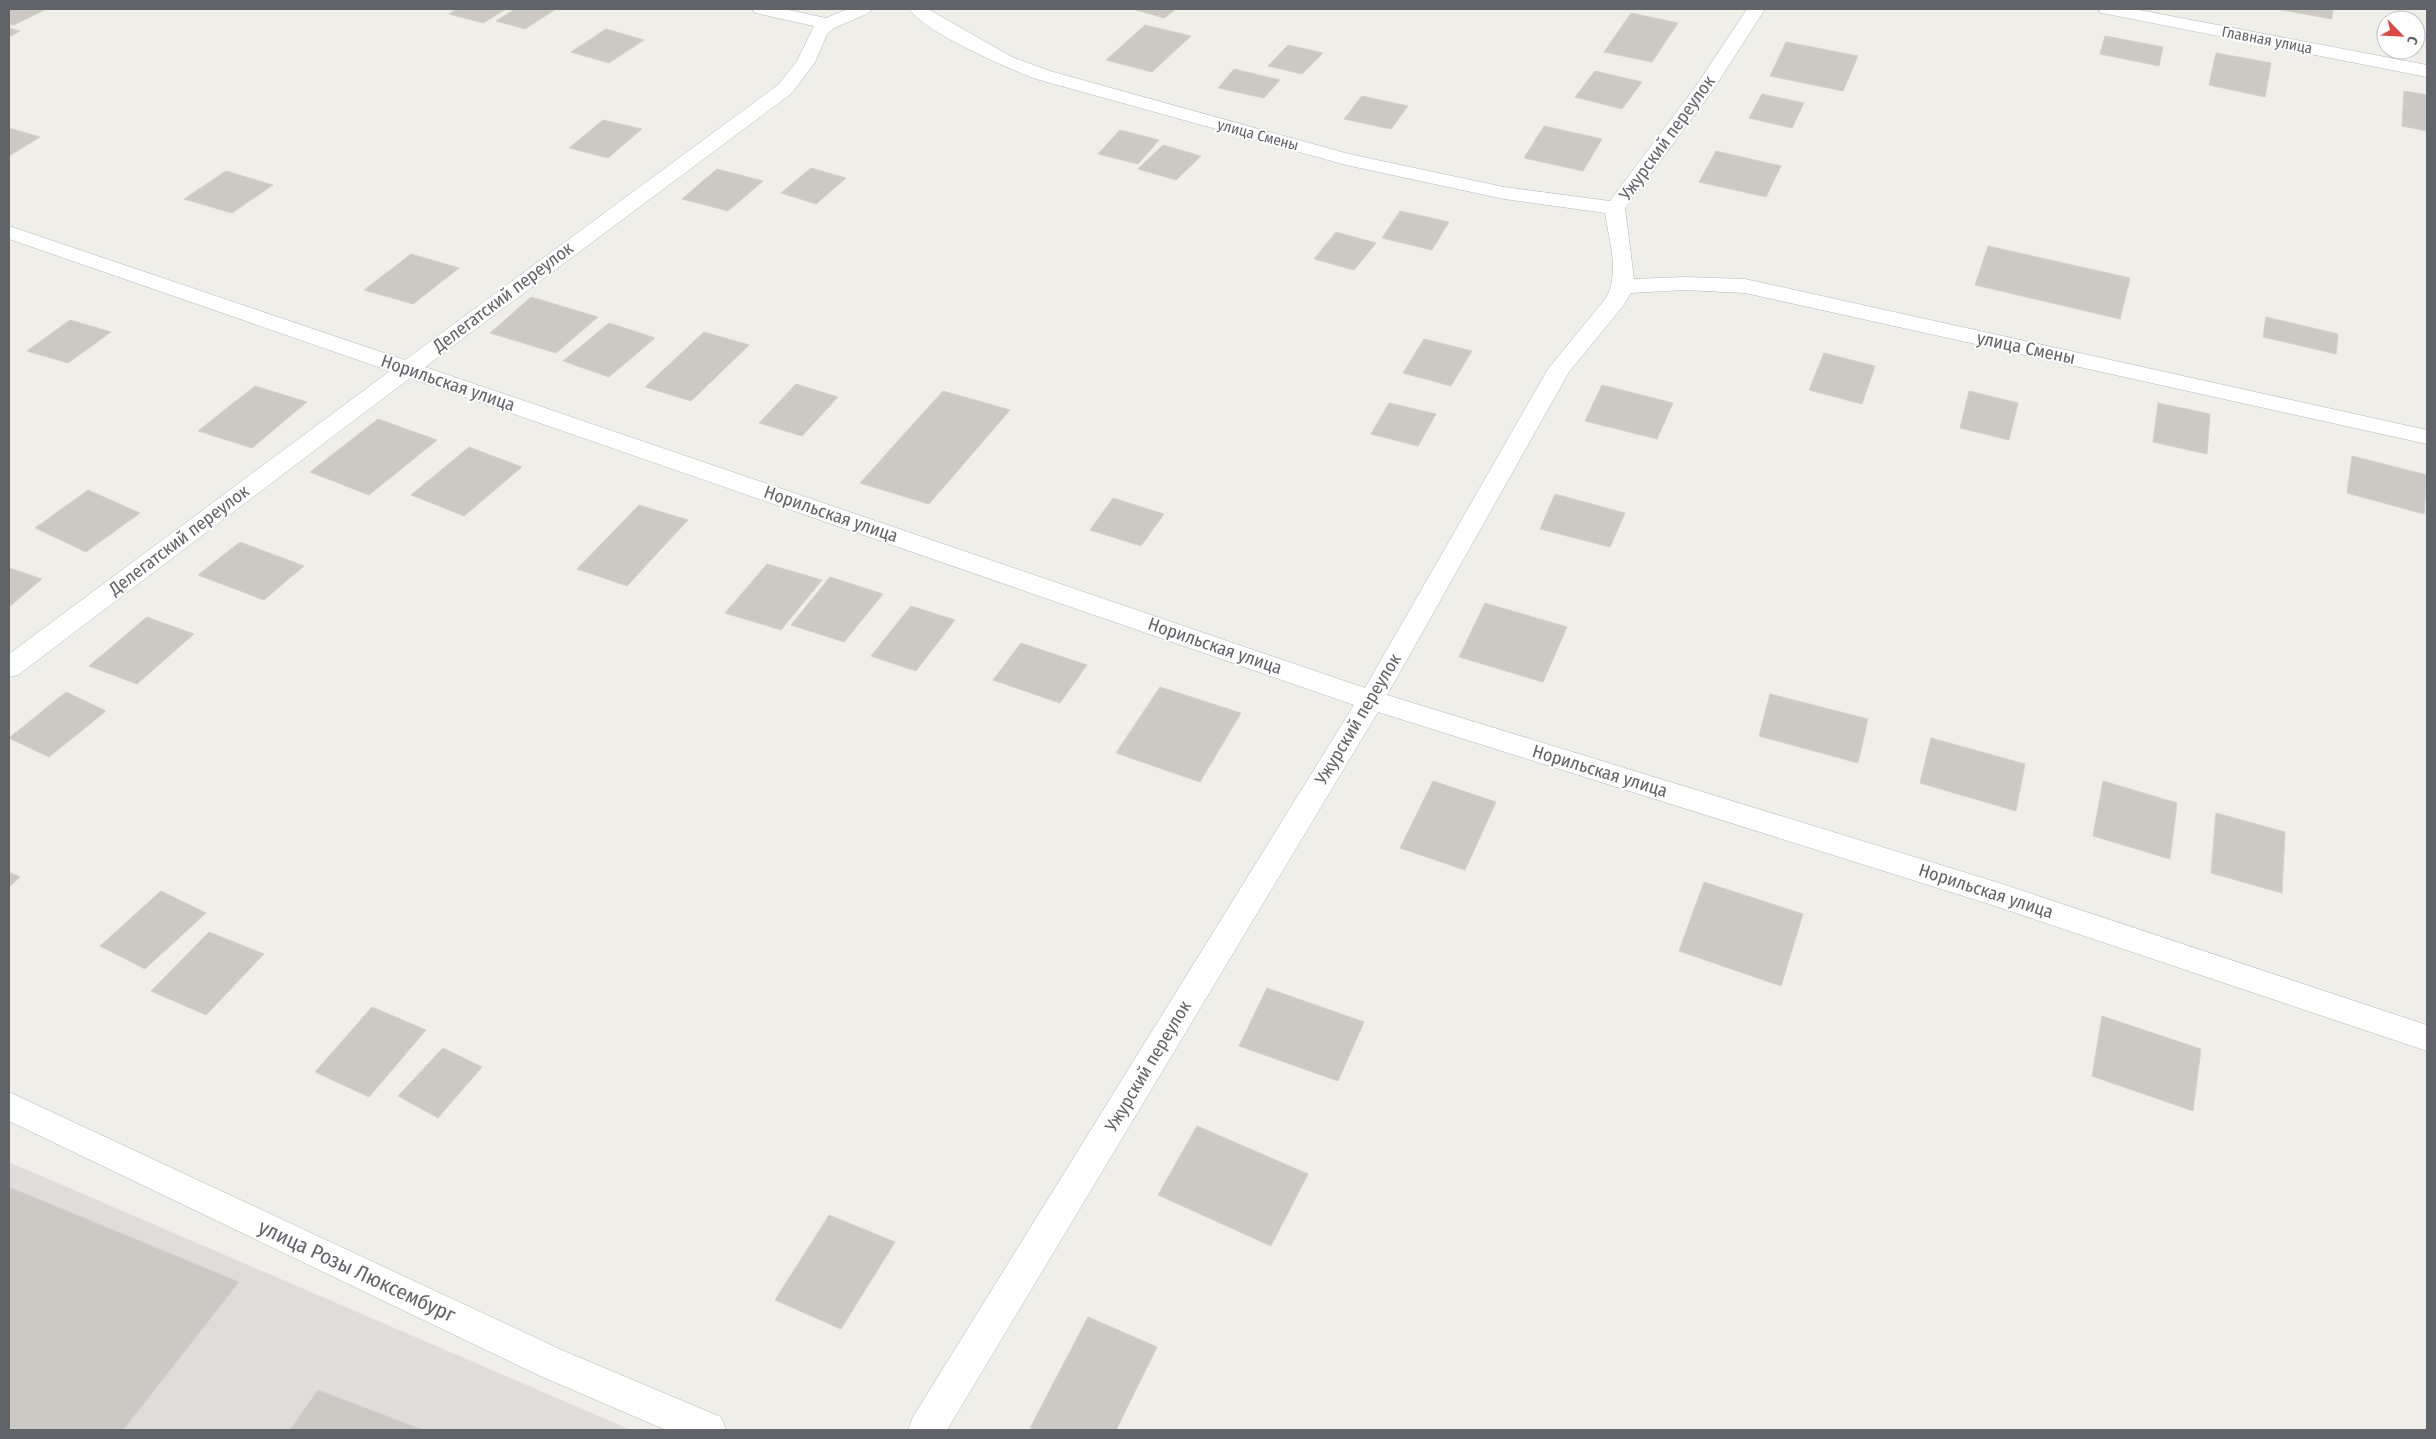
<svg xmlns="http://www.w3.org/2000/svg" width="2436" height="1439" font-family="'Fira Sans Condensed',sans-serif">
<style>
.industrial{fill:#dfdddb}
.building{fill:#ccc9c5;stroke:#d4d0c8}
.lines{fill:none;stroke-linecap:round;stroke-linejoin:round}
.street-casing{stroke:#b4b5b9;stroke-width:1}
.street{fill:#fff;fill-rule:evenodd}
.labels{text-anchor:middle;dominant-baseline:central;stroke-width:4;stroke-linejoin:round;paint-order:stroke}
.far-street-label{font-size:15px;fill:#606367;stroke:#fff}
.street-label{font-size:18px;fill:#606367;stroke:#fff}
.near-street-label{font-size:21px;fill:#606367;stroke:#fff}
</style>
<rect width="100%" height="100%" fill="#f0eee9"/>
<!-- industrial -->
<path class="industrial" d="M 9,1162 L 631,1430 L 9,1430 Z"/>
<!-- building -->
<g class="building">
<path d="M 9,9 L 46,9 L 14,25 L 9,24 Z"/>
<path d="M 457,9 L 506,9 L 483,23 L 449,14 Z"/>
<path d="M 515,9 L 556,9 L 525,29 L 496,21 Z"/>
<path d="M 1133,9 L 1176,9 L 1164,18 Z"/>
<path d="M 2276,9 L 2333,9 L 2332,19 Z"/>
<path d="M 1631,13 L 1678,23 L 1652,62 L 1604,52 Z"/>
<path d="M 1145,25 L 1191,36 L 1152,72 L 1106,60 Z"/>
<path d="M 9,28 L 20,31 L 9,37 Z"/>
<path d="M 606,29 L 644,40 L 609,63 L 571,52 Z"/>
<path d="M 2105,36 L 2163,47 L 2159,66 L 2100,54 Z"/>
<path d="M 1786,42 L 1858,56 L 1843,91 L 1770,76 Z"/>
<path d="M 1288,45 L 1323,53 L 1302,74 L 1268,66 Z"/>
<path d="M 2216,53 L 2271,63 L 2265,97 L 2209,85 Z"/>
<path d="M 1234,69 L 1280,80 L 1264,98 L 1218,88 Z"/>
<path d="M 1595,71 L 1642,82 L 1622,109 L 1575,97 Z"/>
<path d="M 2404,91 L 2427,95 L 2427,131 L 2402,126 Z"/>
<path d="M 1762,94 L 1804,103 L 1792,128 L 1749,118 Z"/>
<path d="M 1362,96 L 1408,106 L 1391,129 L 1344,119 Z"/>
<path d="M 603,120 L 642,129 L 608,158 L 569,148 Z"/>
<path d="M 1544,126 L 1602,139 L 1583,171 L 1524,158 Z"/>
<path d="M 9,128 L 40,137 L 9,156 Z"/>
<path d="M 1120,130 L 1159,140 L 1138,164 L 1098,154 Z"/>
<path d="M 1163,145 L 1201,156 L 1176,180 L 1138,169 Z"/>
<path d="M 1716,151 L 1781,166 L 1766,197 L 1699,182 Z"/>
<path d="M 811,168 L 846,178 L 816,204 L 781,193 Z"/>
<path d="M 717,169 L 763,181 L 728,211 L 682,199 Z"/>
<path d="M 226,171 L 273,185 L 232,213 L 184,199 Z"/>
<path d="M 1400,211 L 1449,222 L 1432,250 L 1382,238 Z"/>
<path d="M 1336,232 L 1376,243 L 1354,270 L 1314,259 Z"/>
<path d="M 1988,246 L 2130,278 L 2120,319 L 1975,285 Z"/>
<path d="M 411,254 L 459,268 L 413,304 L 364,290 Z"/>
<path d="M 531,297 L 598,317 L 556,353 L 490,333 Z"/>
<path d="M 2266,317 L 2338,334 L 2336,354 L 2263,337 Z"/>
<path d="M 70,320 L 111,332 L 68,363 L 27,351 Z"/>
<path d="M 609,323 L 655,338 L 609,377 L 563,361 Z"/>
<path d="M 704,332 L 749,345 L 691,401 L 645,387 Z"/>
<path d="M 1424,339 L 1472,351 L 1451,386 L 1403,373 Z"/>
<path d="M 1824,353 L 1875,366 L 1862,404 L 1809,390 Z"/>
<path d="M 796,384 L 838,397 L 802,436 L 759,423 Z"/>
<path d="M 1602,385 L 1673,403 L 1657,439 L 1585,421 Z"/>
<path d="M 255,386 L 307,402 L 252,448 L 198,431 Z"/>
<path d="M 943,391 L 1010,410 L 929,504 L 860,483 Z"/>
<path d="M 1969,391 L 2018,403 L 2009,440 L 1960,428 Z"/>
<path d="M 1389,403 L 1436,414 L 1418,446 L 1371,434 Z"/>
<path d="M 2158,403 L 2210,414 L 2207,454 L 2153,442 Z"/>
<path d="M 378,419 L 437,440 L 369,495 L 310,472 Z"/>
<path d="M 469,447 L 522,467 L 464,516 L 411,495 Z"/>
<path d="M 2352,456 L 2427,475 L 2424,514 L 2347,493 Z"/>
<path d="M 88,490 L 140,513 L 86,552 L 35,528 Z"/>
<path d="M 1555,494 L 1625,513 L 1610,547 L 1540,529 Z"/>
<path d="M 1113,498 L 1164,514 L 1141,546 L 1090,530 Z"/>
<path d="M 639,505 L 688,520 L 627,586 L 577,569 Z"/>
<path d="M 240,542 L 304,566 L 264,600 L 198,575 Z"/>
<path d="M 767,564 L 822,580 L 781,630 L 725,613 Z"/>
<path d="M 9,568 L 42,579 L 9,607 Z"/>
<path d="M 830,577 L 883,594 L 844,642 L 791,625 Z"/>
<path d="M 1485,603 L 1567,627 L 1543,682 L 1459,657 Z"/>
<path d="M 911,606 L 955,620 L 916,671 L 871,656 Z"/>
<path d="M 147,617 L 194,634 L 137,684 L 89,666 Z"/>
<path d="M 1021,643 L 1087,665 L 1060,703 L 993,680 Z"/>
<path d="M 1160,687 L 1241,713 L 1200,782 L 1116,753 Z"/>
<path d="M 66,692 L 106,711 L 49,757 L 9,738 Z"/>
<path d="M 1770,694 L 1868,719 L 1858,763 L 1759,736 Z"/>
<path d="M 1931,738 L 2025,764 L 2016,811 L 1920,783 Z"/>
<path d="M 1433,781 L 1496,802 L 1465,870 L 1400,848 Z"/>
<path d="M 2103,781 L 2177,803 L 2170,859 L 2093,836 Z"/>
<path d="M 2216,813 L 2285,832 L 2282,893 L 2211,873 Z"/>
<path d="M 9,872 L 20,877 L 9,887 Z"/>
<path d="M 1704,882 L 1803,914 L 1781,986 L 1679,951 Z"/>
<path d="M 161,891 L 206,913 L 145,969 L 100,946 Z"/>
<path d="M 209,932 L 264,954 L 206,1015 L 151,991 Z"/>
<path d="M 1267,988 L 1364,1022 L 1338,1081 L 1239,1046 Z"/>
<path d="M 372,1007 L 426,1030 L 369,1097 L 315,1072 Z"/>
<path d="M 2102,1016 L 2201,1049 L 2193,1111 L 2092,1076 Z"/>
<path d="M 443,1048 L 482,1067 L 438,1118 L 398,1096 Z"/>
<path d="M 1197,1126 L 1308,1174 L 1271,1246 L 1158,1195 Z"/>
<path d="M 9,1187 L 239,1282 L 123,1430 L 9,1430 Z"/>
<path d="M 829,1215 L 895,1242 L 841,1329 L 775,1300 Z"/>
<path d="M 1088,1317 L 1157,1347 L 1116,1430 L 1036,1430 L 1030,1428 Z"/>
<path d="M 318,1390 L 423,1430 L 290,1430 Z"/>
</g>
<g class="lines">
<!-- street casing -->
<g class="street-casing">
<g id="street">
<path d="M 752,9 L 784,9 L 826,18 L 848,9 L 872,9 L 869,13 L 834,28 L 827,34 L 815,62 L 792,93 L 425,367 L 1365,688 L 1548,369 L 1606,298 C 1620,273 1609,240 1605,213 L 1504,199 L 1346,165 L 1036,79 C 1007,68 926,33 909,9 L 928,9 L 1012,57 L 1050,71 L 1349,154 L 1504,187 L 1610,201 L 1696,86 L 1747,9 L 1765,9 L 1711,93 L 1625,208 L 1634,279 L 1684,277 L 1745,279 L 2427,430 L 2427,444 L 1745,293 L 1684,290 L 1631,293 L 1623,306 L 1569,372 L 1387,695 L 1996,882 L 2427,1025 L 2427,1051 L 1992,905 L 1378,712 L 947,1430 L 908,1430 L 913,1417 L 1354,705 L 410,378 L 18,675 L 9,677 L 9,654 L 390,371 L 9,239 L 9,226 L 405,360 L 778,85 L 797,61 L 814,26 L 755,13 Z"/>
<path d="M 2098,9 L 2134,9 L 2427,65 L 2427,77 L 2107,14 L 2101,13 Z"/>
<path d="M 9,1092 L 564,1351 L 721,1417 L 726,1430 L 666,1430 L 538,1375 L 9,1121 Z"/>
</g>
</g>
<!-- street -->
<use href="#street" class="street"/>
</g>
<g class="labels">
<!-- far-street labels -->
<g class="far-street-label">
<text transform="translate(2267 40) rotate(11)">Главная улица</text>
<text transform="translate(1258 135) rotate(15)">улица Смены</text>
</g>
<!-- street labels -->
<g class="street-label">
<text transform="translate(1667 138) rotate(-54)">Ужурский переулок</text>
<text transform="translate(503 297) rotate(-37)">Делегатский переулок</text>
<text transform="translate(2026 348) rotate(12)">улица Смены</text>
<text transform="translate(448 383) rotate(19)">Норильская улица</text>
<text transform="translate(831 514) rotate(19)">Норильская улица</text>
<text transform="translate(179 540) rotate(-37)">Делегатский переулок</text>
<text transform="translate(1215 646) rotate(19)">Норильская улица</text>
<text transform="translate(1358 719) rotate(-59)">Ужурский переулок</text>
<text transform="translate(1600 771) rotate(17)">Норильская улица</text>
<text transform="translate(1986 891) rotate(18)">Норильская улица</text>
<text transform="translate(1148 1066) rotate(-59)">Ужурский переулок</text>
</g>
<!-- near-street labels -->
<g class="near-street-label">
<text transform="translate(357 1271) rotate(25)">улица Розы Люксембург</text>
</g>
</g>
<!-- border -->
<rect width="2436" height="1439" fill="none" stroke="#606367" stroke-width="20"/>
<!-- north arrow -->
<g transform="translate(2401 35) rotate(114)"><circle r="24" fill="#ffffff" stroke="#bfc1c2"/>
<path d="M0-4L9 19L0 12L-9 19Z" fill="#d94a46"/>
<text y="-8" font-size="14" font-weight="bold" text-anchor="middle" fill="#606367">С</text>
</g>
</svg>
